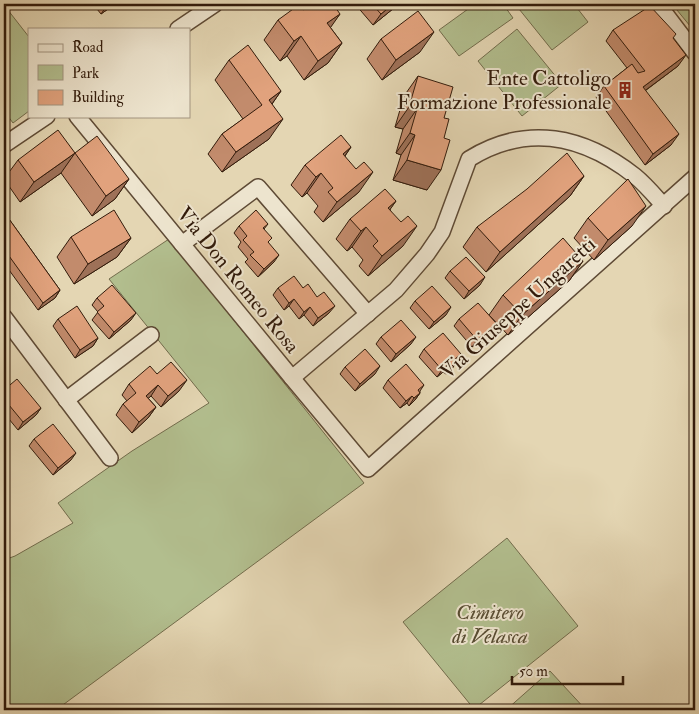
<svg xmlns="http://www.w3.org/2000/svg" width="699" height="714" font-family="'IM FELL Double Pica',serif">
<style>
.green{fill:#b2be8e;stroke:#726c4c}
.lines{fill:none;stroke-linecap:round;stroke-linejoin:round}
.minor-casing{stroke:#5e4a35;stroke-width:18}
.minor{stroke:#ede4ce;stroke-width:15}
.wall{fill:#c28b6c;stroke:#321b0b}
.shaded-wall{fill:#9e7158;stroke:#321b0b}
.building{fill:#e1a27d;stroke:#321b0b}
.labels{text-anchor:middle;dominant-baseline:central;stroke-width:4;stroke-linejoin:round;paint-order:stroke}
.poi-label{font-size:21px;fill:#321b0b;stroke:#ede4ce;text-anchor:end}
.street-label{font-size:21px;fill:#321b0b;stroke:#ede4ce}
.park-label{font-size:21px;font-style:italic;fill:#584c32;stroke:#ede4ce}
</style>
<rect width="100%" height="100%" fill="#e4d6b3"/>
<filter id="stains"><feTurbulence type="fractalNoise" baseFrequency=".004" numOctaves="4"/><feColorMatrix values="0 0 0 0 .2 0 0 0 0 .09 0 0 0 0 .02 0 0 0 .5 -.17"/></filter>
<radialGradient id="worn" r=".72"><stop offset=".6" stop-color="#630" stop-opacity="0"/><stop offset="1" stop-color="#630" stop-opacity=".3"/></radialGradient>
<!-- green -->
<g class="green">
<path d="M 475,4 L 503,4 L 513,18 L 459,56 L 439,30 Z"/>
<path d="M 515,4 L 574,4 L 588,22 L 552,50 Z"/>
<path d="M 672,4 L 695,4 L 695,32 Z"/>
<path d="M 4,5 L 29,37 L 29,111 L 13,123 L 4,111 Z"/>
<path d="M 517,29 L 562,84 L 522,116 L 478,61 Z"/>
<path d="M 169,239 L 364,483 L 56,710 L 4,710 L 4,560 L 15,556 L 73,523 L 58,503 L 132,451 L 209,403 L 109,279 Z"/>
<path d="M 507,538 L 578,626 L 474,709 L 403,622 Z"/>
<path d="M 550,671 L 586,710 L 506,710 Z"/>
</g>
<g class="lines">
<!-- minor casing -->
<g class="minor-casing">
<g id="minor">
<path d="M 658,4 L 695,53"/>
<path d="M 178,29 L 215,4"/>
<path d="M 77,116 L 292,378 L 368,469 L 695,177"/>
<path d="M 4,145 L 47,116"/>
<path d="M 182,244 L 258,187 L 368,314"/>
<path d="M 4,317 L 110,458"/>
<path d="M 292,378 L 396,290 L 427,254 L 442,232 L 469,159 C 527,123 584,136 635,176 C 646,185 655,196 664,206"/>
<path d="M 66,400 L 151,335"/>
</g>
</g>
<!-- minor -->
<use href="#minor" class="minor"/>
</g>
<!-- wall -->
<g class="wall">
<path d="M 93,4 L 115,4 L 101,14 Z"/>
<path d="M 355,4 L 399,4 L 373,25 Z"/>
<path d="M 303,10 L 340,14 L 330,27 L 342,43 L 328,63 L 304,80 L 287,56 L 280,61 L 264,40 L 278,20 Z"/>
<path d="M 613,30 L 673,38 L 678,66 L 645,91 L 671,145 L 645,165 L 596,97 L 604,86 L 627,68 L 606,41 Z"/>
<path d="M 381,39 L 420,52 L 382,80 L 367,59 Z"/>
<path d="M 229,60 L 281,91 L 272,104 L 269,139 L 222,172 L 208,154 L 222,134 L 243,119 L 215,80 Z"/>
<path d="M 418,76 L 444,118 L 427,190 L 393,180 L 401,155 L 396,153 L 403,129 L 395,127 L 404,96 Z"/>
<path d="M 351,147 L 345,156 L 359,192 L 323,222 L 314,212 L 318,206 L 307,193 L 302,197 L 291,185 L 305,165 Z"/>
<path d="M 75,153 L 129,179 L 115,199 L 92,216 L 61,173 L 20,202 L 4,179 L 18,160 Z"/>
<path d="M 584,176 L 570,196 L 486,272 L 463,247 L 477,227 Z"/>
<path d="M 396,201 L 390,209 L 403,246 L 368,276 L 359,266 L 363,260 L 352,247 L 347,251 L 336,239 L 350,219 Z"/>
<path d="M 4,212 L 60,290 L 55,298 L 38,310 L 4,263 Z"/>
<path d="M 588,218 L 632,226 L 594,260 L 574,238 Z"/>
<path d="M 268,224 L 264,229 L 274,262 L 258,277 L 245,262 L 248,259 L 238,247 L 241,242 L 234,233 L 239,226 Z"/>
<path d="M 71,237 L 131,238 L 117,257 L 74,284 L 57,257 Z"/>
<path d="M 583,261 L 569,281 L 508,335 L 489,315 L 503,295 Z"/>
<path d="M 450,271 L 480,285 L 464,299 L 445,278 Z"/>
<path d="M 278,288 L 303,288 L 329,313 L 313,326 L 304,315 L 299,319 L 289,306 L 284,310 L 273,295 Z"/>
<path d="M 97,298 L 131,320 L 109,339 L 92,320 L 98,312 L 92,305 Z"/>
<path d="M 415,301 L 446,315 L 429,329 L 410,308 Z"/>
<path d="M 58,319 L 98,338 L 93,346 L 75,358 L 53,326 Z"/>
<path d="M 459,319 L 496,323 L 491,330 L 487,338 L 480,344 L 478,342 L 472,347 L 454,326 Z"/>
<path d="M 381,337 L 411,344 L 391,362 L 376,344 Z"/>
<path d="M 424,349 L 461,354 L 456,360 L 452,369 L 446,374 L 443,372 L 437,377 L 419,357 Z"/>
<path d="M 345,367 L 375,374 L 355,391 L 340,374 Z"/>
<path d="M 157,374 L 179,391 L 161,407 L 151,396 L 148,398 L 156,407 L 148,418 L 132,433 L 116,415 L 123,404 L 127,401 L 122,395 L 129,384 Z"/>
<path d="M 388,380 L 424,385 L 420,391 L 420,393 L 415,400 L 409,406 L 407,403 L 400,408 L 383,388 Z"/>
<path d="M 4,390 L 41,408 L 36,415 L 18,430 L 4,413 Z"/>
<path d="M 34,439 L 71,460 L 53,475 L 29,446 Z"/>
</g>
<!-- shaded-wall -->
<g class="shaded-wall">
<path d="M 108,4 L 115,4 L 101,14 Z"/>
<path d="M 393,4 L 399,4 L 373,25 L 381,14 Z"/>
<path d="M 340,14 L 326,34 L 327,23 Z"/>
<path d="M 434,32 L 420,52 L 382,80 L 396,60 Z"/>
<path d="M 301,36 L 287,56 L 280,61 L 294,41 Z"/>
<path d="M 342,43 L 328,63 L 304,80 L 318,61 Z"/>
<path d="M 686,55 L 678,66 L 635,98 L 643,87 Z"/>
<path d="M 281,91 L 267,111 L 269,100 Z"/>
<path d="M 409,107 L 417,109 L 403,129 L 395,127 Z"/>
<path d="M 283,119 L 269,139 L 222,172 L 236,152 Z"/>
<path d="M 410,133 L 415,135 L 401,155 L 396,153 Z"/>
<path d="M 679,134 L 671,145 L 645,165 L 653,154 Z"/>
<path d="M 351,147 L 337,167 L 343,154 Z"/>
<path d="M 75,153 L 61,173 L 20,202 L 34,182 Z"/>
<path d="M 407,160 L 441,170 L 427,190 L 393,180 Z"/>
<path d="M 373,172 L 359,192 L 323,222 L 337,202 Z"/>
<path d="M 321,173 L 307,193 L 302,197 L 316,177 Z"/>
<path d="M 584,176 L 570,196 L 486,272 L 500,252 Z"/>
<path d="M 129,179 L 115,199 L 92,216 L 106,196 Z"/>
<path d="M 396,201 L 382,221 L 388,208 Z"/>
<path d="M 646,206 L 632,226 L 594,260 L 608,240 Z"/>
<path d="M 417,226 L 403,246 L 368,276 L 382,256 Z"/>
<path d="M 366,227 L 352,247 L 347,251 L 361,231 Z"/>
<path d="M 131,238 L 117,257 L 74,284 L 88,264 Z"/>
<path d="M 279,255 L 274,262 L 258,277 L 264,269 Z"/>
<path d="M 583,261 L 569,281 L 508,335 L 522,315 Z"/>
<path d="M 485,277 L 480,285 L 464,299 L 469,291 Z"/>
<path d="M 60,290 L 55,298 L 38,310 L 43,303 Z"/>
<path d="M 294,299 L 289,306 L 284,310 L 289,303 Z"/>
<path d="M 335,306 L 329,313 L 313,326 L 318,318 Z"/>
<path d="M 310,307 L 304,315 L 299,319 L 304,312 Z"/>
<path d="M 451,307 L 446,315 L 429,329 L 434,322 Z"/>
<path d="M 136,313 L 131,320 L 109,339 L 114,332 Z"/>
<path d="M 492,331 L 487,338 L 480,344 L 485,337 Z"/>
<path d="M 483,334 L 478,342 L 472,347 L 477,340 Z"/>
<path d="M 416,337 L 411,344 L 391,362 L 396,354 Z"/>
<path d="M 98,338 L 93,346 L 75,358 L 80,350 Z"/>
<path d="M 457,361 L 452,369 L 446,374 L 451,367 Z"/>
<path d="M 448,364 L 443,372 L 437,377 L 442,370 Z"/>
<path d="M 380,366 L 375,374 L 355,391 L 360,384 Z"/>
<path d="M 187,380 L 179,391 L 161,407 L 168,396 Z"/>
<path d="M 158,385 L 151,396 L 138,407 L 146,396 Z"/>
<path d="M 420,393 L 415,400 L 409,406 L 414,398 Z"/>
<path d="M 412,396 L 407,403 L 400,408 L 406,401 Z"/>
<path d="M 156,407 L 148,418 L 132,433 L 139,422 Z"/>
<path d="M 41,408 L 36,415 L 18,430 L 23,422 Z"/>
<path d="M 76,453 L 71,460 L 53,475 L 58,468 Z"/>
</g>
<!-- building -->
<g class="building">
<path d="M 300,4 L 303,10 L 311,4 L 333,4 L 340,14 L 327,23 L 342,43 L 318,61 L 301,36 L 294,41 L 278,20 Z"/>
<path d="M 372,4 L 393,4 L 381,14 Z"/>
<path d="M 650,6 L 676,34 L 673,38 L 686,55 L 643,87 L 679,134 L 653,154 L 604,86 L 632,64 L 638,73 L 645,71 L 613,30 Z"/>
<path d="M 418,11 L 434,32 L 396,60 L 381,39 Z"/>
<path d="M 248,45 L 281,91 L 269,100 L 283,119 L 236,152 L 222,134 L 262,105 L 229,60 Z"/>
<path d="M 418,76 L 453,87 L 444,118 L 449,119 L 444,138 L 450,140 L 441,170 L 407,160 L 415,135 L 410,133 L 417,109 L 409,107 Z"/>
<path d="M 58,130 L 75,153 L 34,182 L 18,160 Z"/>
<path d="M 341,135 L 351,147 L 343,154 L 356,169 L 364,162 L 373,172 L 337,202 L 328,192 L 333,188 L 321,173 L 316,177 L 305,165 Z"/>
<path d="M 97,136 L 129,179 L 106,196 L 75,153 Z"/>
<path d="M 567,153 L 584,176 L 500,252 L 477,227 L 527,189 Z"/>
<path d="M 628,179 L 646,206 L 608,240 L 588,218 Z"/>
<path d="M 385,189 L 396,201 L 388,208 L 401,222 L 408,216 L 417,226 L 382,256 L 373,246 L 378,241 L 366,227 L 361,231 L 350,219 Z"/>
<path d="M 114,210 L 131,238 L 88,264 L 71,237 Z"/>
<path d="M 256,210 L 268,224 L 263,228 L 272,238 L 268,242 L 279,255 L 264,269 L 250,255 L 254,252 L 243,240 L 247,236 L 239,226 Z"/>
<path d="M 4,212 L 60,290 L 43,303 L 4,249 Z"/>
<path d="M 563,238 L 583,261 L 522,315 L 503,295 Z"/>
<path d="M 466,257 L 485,277 L 469,291 L 450,271 Z"/>
<path d="M 294,276 L 303,288 L 308,284 L 317,297 L 324,292 L 335,306 L 318,318 L 310,307 L 304,312 L 294,299 L 289,303 L 278,288 Z"/>
<path d="M 112,285 L 136,313 L 114,332 L 97,312 L 104,306 L 97,298 Z"/>
<path d="M 432,286 L 451,307 L 434,322 L 415,301 Z"/>
<path d="M 478,303 L 496,323 L 490,329 L 492,331 L 485,337 L 483,334 L 477,340 L 459,319 Z"/>
<path d="M 77,306 L 98,338 L 80,350 L 58,319 Z"/>
<path d="M 401,320 L 416,337 L 396,354 L 381,337 Z"/>
<path d="M 443,333 L 461,354 L 455,359 L 457,361 L 451,367 L 448,364 L 442,370 L 424,349 Z"/>
<path d="M 365,349 L 380,366 L 360,384 L 345,367 Z"/>
<path d="M 171,362 L 187,380 L 168,396 L 158,385 L 146,396 L 156,407 L 139,422 L 123,404 L 136,393 L 129,384 L 150,366 L 157,374 Z"/>
<path d="M 406,364 L 424,385 L 418,390 L 420,393 L 414,398 L 412,396 L 406,401 L 388,380 Z"/>
<path d="M 17,379 L 41,408 L 23,422 L 4,399 L 4,390 Z"/>
<path d="M 53,424 L 76,453 L 58,468 L 34,439 Z"/>
</g>
<!-- icons -->
<defs>
<g id="building-bare" transform="scale(1.35)"><path d="M-4-6H4V6H1V3H-1V6H-4ZM-2.5-4.3h1.7v1.8h-1.7ZM.8-4.3h1.7v1.8H.8ZM-2.5-1h1.7V.8h-1.7ZM.8-1h1.7V.8H.8Z" fill="#8f2418" stroke="#ede4ce" stroke-width="2.5" paint-order="stroke"/></g>
</defs>
<g fill-rule="evenodd">
<use href="#building-bare" x="625" y="90"/>
</g>
<g class="labels">
<!-- poi labels -->
<g class="poi-label">
<text x="611" y="78">Ente Cattoligo<tspan x="611" dy="24">Formazione Professionale</tspan></text>
</g>
<!-- street labels -->
<g class="street-label">
<text transform="translate(238 280) rotate(51)">Via Don Romeo Rosa</text>
<text transform="translate(518 308) rotate(-42)">Via Giuseppe Ungaretti</text>
</g>
<!-- park labels -->
<g class="park-label">
<text x="490" y="612">Cimitero<tspan x="490" dy="24">di Velasca</tspan></text>
</g>
</g>
<!-- margin -->
<rect width="699" height="714" fill="none" stroke="#e4d6b3" stroke-width="20"/>
<rect x="5" y="5" width="689" height="704" fill="none" stroke="#321b0b" stroke-width="2.5"/>
<rect x="10" y="10" width="679" height="694" fill="none" stroke="#321b0b"/>
<!-- legend -->
<rect x="28" y="28" width="162" height="90" fill="#ede4ce" stroke="#a29480"/>
<rect x="38" y="44" width="25" height="8" fill="#ede4ce" stroke="#a29480"/>
<text x="72" y="52" font-size="15" fill="#321b0b">Road</text>
<rect x="38" y="65" width="25" height="15" fill="#b2be8e" stroke="#a29480"/>
<text x="72" y="78" font-size="15" fill="#321b0b">Park</text>
<rect x="38" y="90" width="25" height="15" fill="#e1a27d" stroke="#a29480"/>
<text x="72" y="102" font-size="15" fill="#321b0b">Building</text>
<!-- scale -->
<path d="M512 676v8h111v-8" fill="none" stroke="#321b0b" stroke-width="2.5"/>
<text x="519" y="676" font-size="15" fill="#321b0b" stroke="#ede4ce" stroke-width="4" paint-order="stroke">50 m</text>
<rect width="100%" height="100%" filter="url(#stains)"/>
<rect width="100%" height="100%" fill="url(#worn)"/>
</svg>
